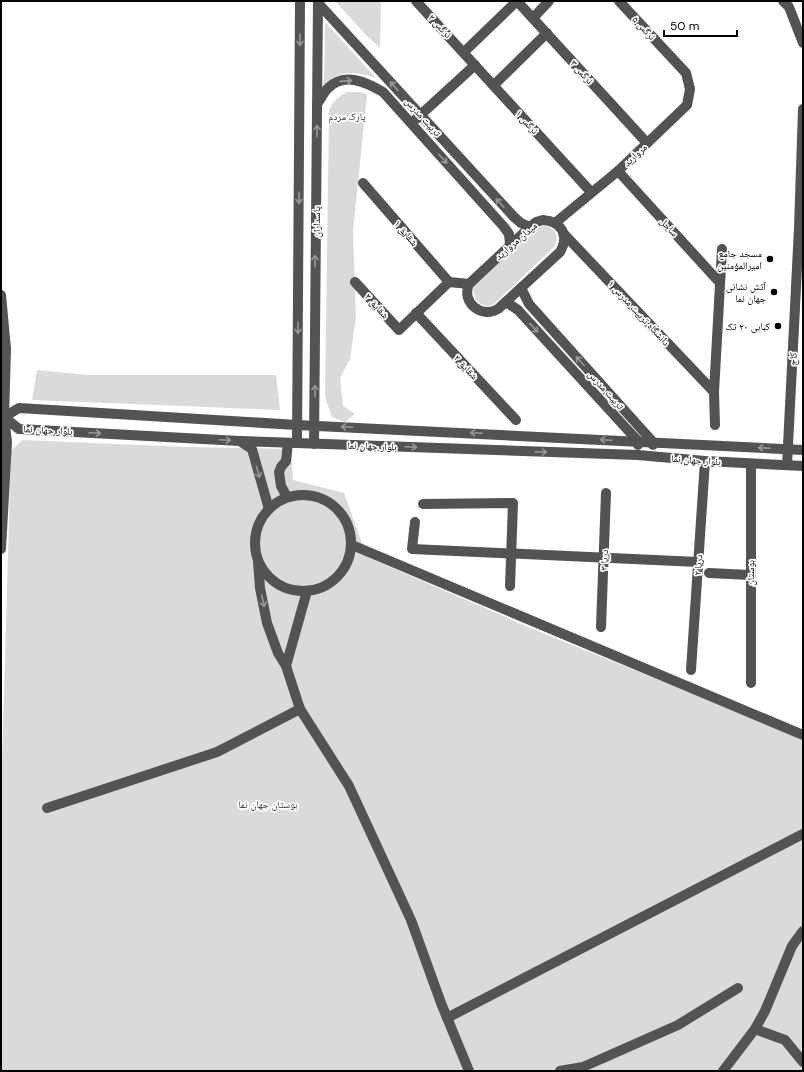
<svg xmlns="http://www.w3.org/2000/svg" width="804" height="1072" font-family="'DM Sans','Noto Naskh Arabic',sans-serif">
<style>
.green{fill:#dadada}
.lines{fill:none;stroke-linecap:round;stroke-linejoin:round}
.minor{stroke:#535353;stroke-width:10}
.oneway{stroke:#989898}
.poi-dot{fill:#000;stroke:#fff;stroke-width:1.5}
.labels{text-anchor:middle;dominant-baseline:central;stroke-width:3.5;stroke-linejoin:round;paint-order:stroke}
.street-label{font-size:10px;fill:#000;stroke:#fff}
.park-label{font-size:10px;fill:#313131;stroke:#fff}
.poi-label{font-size:10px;fill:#000;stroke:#fff;text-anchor:end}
</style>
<rect width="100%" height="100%" fill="#fff"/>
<!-- green -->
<g class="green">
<path d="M 335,1 L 381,1 L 380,48 L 365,34 Z"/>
<path d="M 325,22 L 376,78 C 356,72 342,69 324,84 Z"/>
<path d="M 347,92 L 358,92 L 367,94 L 353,232 L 356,317 L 350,359 L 340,378 L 343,406 L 355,414 L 345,422 L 332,417 L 325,397 L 329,111 C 333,101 338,96 347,92 Z"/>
<path d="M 543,226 C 554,226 560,236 555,246 L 494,304 C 482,311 471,298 474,286 L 532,233 L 538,227 Z"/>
<path d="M 37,370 L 88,375 L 276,375 L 280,410 L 32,400 Z"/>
<path d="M 22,440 L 189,447 L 291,449 L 293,480 L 344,493 L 367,557 L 540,632 L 803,738 L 803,1071 L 1,1071 L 1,795 L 11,451 Z"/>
</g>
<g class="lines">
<!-- minor -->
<g class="minor">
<path d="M 416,1 L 591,192"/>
<path d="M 517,1 L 647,143"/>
<path d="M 783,1 L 789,7 L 803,43"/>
<path d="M 318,3 L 514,217 L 521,223 L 530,227"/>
<path d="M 533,18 L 549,1"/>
<path d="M 464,52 L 517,1"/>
<path d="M 494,85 L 547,33"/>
<path d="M 317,104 C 321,99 324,92 328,88 C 345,72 366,82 383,92 L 504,227 L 509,234 L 510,244"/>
<path d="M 416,119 L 475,65"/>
<path d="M 618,171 L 720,283"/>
<path d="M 363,183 L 449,282"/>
<path d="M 543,220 C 561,221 570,235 560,252 L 498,309 C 481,319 461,302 469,284 L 530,227 L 536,222 Z"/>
<path d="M 555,223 L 618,171 L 687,105 L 690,89 L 686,73 L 619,1"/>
<path d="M 563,233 L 714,392"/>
<path d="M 355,282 L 399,330 L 449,282 L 469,284"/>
<path d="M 521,288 L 529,304 L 653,442 L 653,445"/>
<path d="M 1,295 L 6,349 L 4,417 L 7,442 L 1,549"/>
<path d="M 506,302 L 518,310 L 625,427 L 638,441 L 638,445"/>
<path d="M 416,313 L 516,420"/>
<path d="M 4,417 L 19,429 L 240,441 L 638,455 L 705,461 L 803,466"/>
<path d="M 4,417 L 19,408 L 297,425 L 803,450"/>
<path d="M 715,425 L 714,392 L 722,249"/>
<path d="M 240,441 L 252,449 L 269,509"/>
<path d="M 297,443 L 300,1"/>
<path d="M 314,444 L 318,1"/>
<path d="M 787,465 L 799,228 L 803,109"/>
<circle cx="303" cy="543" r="48"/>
<path d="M 287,497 L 281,486 L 279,472 L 281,467 L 286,461 L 288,443"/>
<path d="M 423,504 L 513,503 L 510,586"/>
<path d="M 415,522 L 412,549 L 698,562"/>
<path d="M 352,545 L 803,735"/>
<path d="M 258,562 L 260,588 L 267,623 L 278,653 L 286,666 L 300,709 L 349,786 L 411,920 L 441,1003 L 469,1071"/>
<path d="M 709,573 L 750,575"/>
<path d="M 601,627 L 606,493"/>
<path d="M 286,666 L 307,591"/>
<path d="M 691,670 L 705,461"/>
<path d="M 751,683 L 751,464"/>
<path d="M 47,808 L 217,752 L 300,709"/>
<path d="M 447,1018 L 803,834"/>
<path d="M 755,1029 L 785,1040 L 803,1062"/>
<path d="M 560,1071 L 583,1067 L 678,1025 L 738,988"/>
<path d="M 723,1071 L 755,1029 L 765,1011 L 792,946 L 803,931"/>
</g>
</g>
<!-- one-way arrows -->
<defs><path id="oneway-shaft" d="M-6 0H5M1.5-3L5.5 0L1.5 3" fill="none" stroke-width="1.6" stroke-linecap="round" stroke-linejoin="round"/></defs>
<g class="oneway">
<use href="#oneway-shaft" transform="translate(300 40) rotate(90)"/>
<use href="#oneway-shaft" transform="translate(346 81) rotate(-4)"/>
<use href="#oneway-shaft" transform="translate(394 86) rotate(-133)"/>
<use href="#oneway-shaft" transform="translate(317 131) rotate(-89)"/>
<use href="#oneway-shaft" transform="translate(443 159) rotate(48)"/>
<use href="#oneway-shaft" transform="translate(299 198) rotate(90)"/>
<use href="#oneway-shaft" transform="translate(500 203) rotate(-132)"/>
<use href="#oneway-shaft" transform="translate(315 261) rotate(-90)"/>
<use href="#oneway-shaft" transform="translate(298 328) rotate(90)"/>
<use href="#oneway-shaft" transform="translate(534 328) rotate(47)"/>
<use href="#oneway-shaft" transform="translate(580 361) rotate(-132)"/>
<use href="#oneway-shaft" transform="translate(315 391) rotate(-90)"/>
<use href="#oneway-shaft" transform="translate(347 427) rotate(-177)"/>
<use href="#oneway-shaft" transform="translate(95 433) rotate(3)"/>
<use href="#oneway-shaft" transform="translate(476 433) rotate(-177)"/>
<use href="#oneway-shaft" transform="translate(225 440) rotate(3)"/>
<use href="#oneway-shaft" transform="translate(606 440) rotate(-177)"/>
<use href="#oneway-shaft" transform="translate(411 447) rotate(2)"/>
<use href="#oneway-shaft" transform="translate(764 448) rotate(-177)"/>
<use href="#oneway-shaft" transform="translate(541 452) rotate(2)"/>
<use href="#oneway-shaft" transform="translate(258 472) rotate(74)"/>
<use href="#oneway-shaft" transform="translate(263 601) rotate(78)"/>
</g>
<!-- markers -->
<g class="poi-dot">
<circle cx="770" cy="259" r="4"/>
<circle cx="774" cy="292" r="4"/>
<circle cx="778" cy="326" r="4"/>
</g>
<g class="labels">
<!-- street labels -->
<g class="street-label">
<text transform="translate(440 26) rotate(47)">نرگس ۲</text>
<text transform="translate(644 28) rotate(47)">۵ نرگس</text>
<text transform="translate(582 72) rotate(48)">نرگس ۳</text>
<text transform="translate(423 117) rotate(48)">تربیت مدرس</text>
<text transform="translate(527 122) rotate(48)">نرگس ۱</text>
<text transform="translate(635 155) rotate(-43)">مروارید</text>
<text transform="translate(316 222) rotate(-90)">پاسداران</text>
<text transform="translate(669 227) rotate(47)">ساحل</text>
<text transform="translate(406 233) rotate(49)">شقایق ۱</text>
<text transform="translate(516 241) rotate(-41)">میدان مروارید</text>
<text transform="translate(377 306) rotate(48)">شقایق ۳</text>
<text transform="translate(639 313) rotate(47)">۱ دانشگاه تربیت مدرس</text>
<text transform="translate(793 359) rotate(-87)">کاج</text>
<text transform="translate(466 367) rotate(47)">شقایق ۲</text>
<text transform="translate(606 390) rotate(48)">تربیت مدرس</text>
<text transform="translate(48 430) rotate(3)">بلوار جهان نما</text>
<text transform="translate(372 446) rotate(2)">بلوار جهان نما</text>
<text transform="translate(696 460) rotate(4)">بلوار جهان نما</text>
<text transform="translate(604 560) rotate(-88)">دریا ۳</text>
<text transform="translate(698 565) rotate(-86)">دریا ۲</text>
<text transform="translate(750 573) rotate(-90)">بوستان</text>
</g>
<!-- park labels -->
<g class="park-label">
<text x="347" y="116">پارک مردم</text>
<text x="268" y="804">بوستان جهان نما</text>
</g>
<!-- poi labels -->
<g class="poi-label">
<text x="762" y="253">مسجد جامع<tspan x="762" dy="12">امیرالمؤمنین</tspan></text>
<text x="766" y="286">آتش نشانی<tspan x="766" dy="12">جهان نما</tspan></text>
<text x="770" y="326">کبابی ۲۰ تک</text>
</g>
</g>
<!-- border -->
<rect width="804" height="1072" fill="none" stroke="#000000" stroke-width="4"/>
<!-- scale -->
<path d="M664 30v6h73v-6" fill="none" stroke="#000000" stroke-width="2"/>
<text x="670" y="30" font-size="12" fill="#000000" stroke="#ffffff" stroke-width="3" paint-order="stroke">50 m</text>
</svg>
